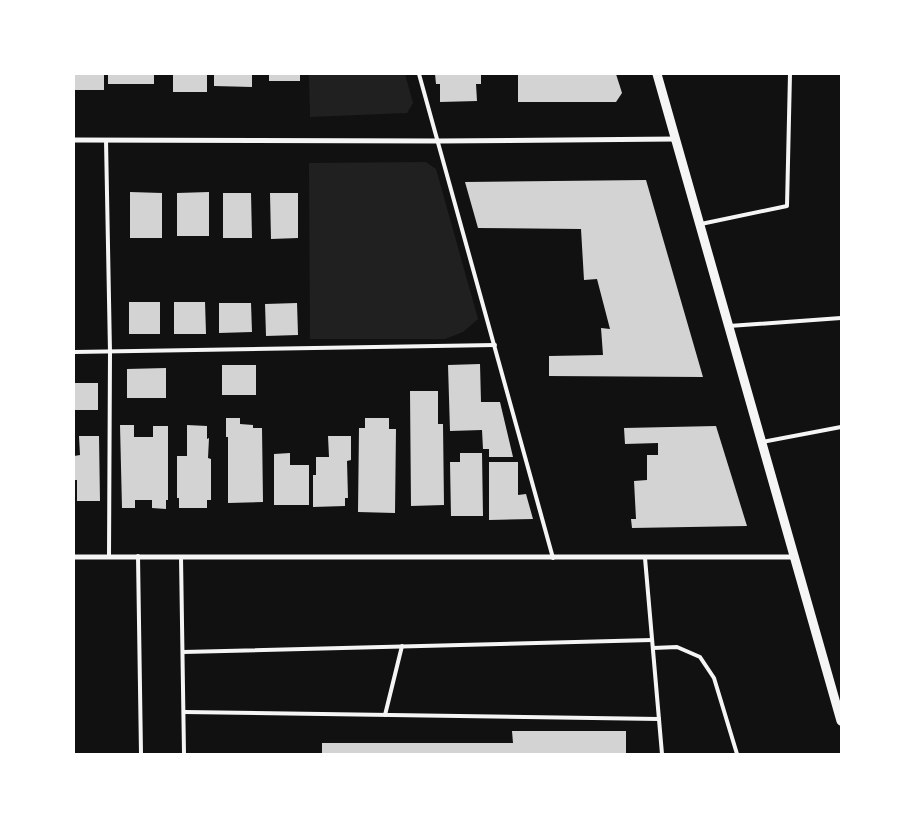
<svg xmlns="http://www.w3.org/2000/svg" width="915" height="828" font-family="'IBM Plex Sans',sans-serif">
<style>
.green{fill:#202020}
.building{fill:#d3d3d3}
.lines{fill:none;stroke-linecap:round;stroke-linejoin:round}
.service{stroke:#f5f5f5;stroke-width:4}
.minor{stroke:#f5f5f5;stroke-width:5}
.tertiary{stroke:#f5f5f5;stroke-width:9}
</style>
<rect width="100%" height="100%" fill="#111"/>
<!-- green -->
<g class="green">
<path d="M 309,74 L 405,74 L 413,103 L 407,113 L 310,117 Z"/>
<path d="M 426,162 L 436,169 L 478,319 L 463,332 L 445,339 L 310,339 L 309,163 Z"/>
</g>
<!-- building -->
<g class="building">
<rect x="74" y="74" width="30" height="16"/>
<rect x="108" y="74" width="46" height="10"/>
<rect x="173" y="74" width="34" height="18"/>
<path d="M 214,74 L 252,74 L 252,87 L 214,86 Z"/>
<rect x="269" y="74" width="31" height="7"/>
<path d="M 435,74 L 481,74 L 481,84 L 476,84 L 477,101 L 440,102 L 440,84 L 436,84 Z"/>
<path d="M 518,74 L 616,74 L 622,93 L 616,102 L 518,102 Z"/>
<path d="M 646,180 L 703,377 L 549,376 L 549,356 L 603,355 L 601,328 L 610,329 L 597,279 L 584,280 L 581,229 L 478,228 L 465,182 Z"/>
<path d="M 130,192 L 162,193 L 162,238 L 130,238 Z"/>
<path d="M 209,192 L 209,236 L 177,236 L 177,193 Z"/>
<path d="M 223,193 L 251,193 L 252,238 L 223,238 Z"/>
<path d="M 270,193 L 298,193 L 298,238 L 271,239 Z"/>
<rect x="129" y="302" width="31" height="32"/>
<path d="M 174,302 L 205,302 L 206,334 L 174,334 Z"/>
<path d="M 219,303 L 251,303 L 252,332 L 219,333 Z"/>
<path d="M 297,303 L 298,335 L 266,336 L 265,304 Z"/>
<path d="M 480,364 L 481,402 L 500,402 L 513,457 L 489,457 L 489,449 L 483,449 L 482,430 L 450,431 L 448,365 Z"/>
<rect x="222" y="365" width="34" height="30"/>
<path d="M 166,368 L 166,398 L 127,398 L 127,369 Z"/>
<rect x="74" y="383" width="24" height="27"/>
<path d="M 410,391 L 438,391 L 438,424 L 443,424 L 444,505 L 411,506 Z"/>
<path d="M 226,418 L 240,418 L 240,424 L 253,425 L 253,428 L 262,428 L 263,502 L 228,503 L 228,437 L 226,437 Z"/>
<path d="M 365,418 L 389,418 L 389,429 L 396,429 L 395,513 L 358,512 L 359,428 L 365,428 Z"/>
<path d="M 120,425 L 134,425 L 134,437 L 153,437 L 153,426 L 168,426 L 168,500 L 166,500 L 166,509 L 152,508 L 152,500 L 135,500 L 135,508 L 122,508 Z"/>
<path d="M 187,425 L 207,426 L 207,439 L 209,438 L 208,458 L 211,459 L 211,500 L 207,500 L 207,508 L 179,508 L 179,498 L 177,498 L 177,456 L 187,456 Z"/>
<path d="M 716,426 L 747,526 L 632,528 L 631,519 L 636,519 L 634,481 L 647,480 L 647,455 L 658,455 L 658,443 L 625,444 L 624,428 Z"/>
<path d="M 79,436 L 99,436 L 100,501 L 77,501 L 77,480 L 74,480 L 74,456 L 80,455 Z"/>
<path d="M 328,436 L 351,436 L 351,460 L 347,461 L 348,498 L 345,498 L 345,506 L 313,507 L 313,475 L 316,475 L 316,457 L 329,457 Z"/>
<path d="M 290,453 L 290,465 L 309,465 L 309,505 L 274,505 L 274,454 Z"/>
<path d="M 460,453 L 482,453 L 483,516 L 451,516 L 450,462 L 460,462 Z"/>
<path d="M 489,462 L 518,462 L 518,495 L 526,494 L 533,519 L 489,520 Z"/>
<path d="M 512,731 L 626,731 L 626,754 L 322,754 L 322,743 L 513,743 Z"/>
</g>
<g class="lines">
<!-- service -->
<g class="service">
<path d="M 419,74 L 553,558"/>
<path d="M 106,140 L 110,352 L 109,557"/>
<path d="M 701,224 L 787,206 L 790,74"/>
<path d="M 729,326 L 841,318"/>
<path d="M 74,352 L 495,345"/>
<path d="M 762,442 L 841,427"/>
<path d="M 138,556 L 141,754"/>
<path d="M 181,557 L 184,754"/>
<path d="M 645,558 L 662,754"/>
<path d="M 653,648 L 677,647 L 700,657 L 714,678 L 737,754"/>
<path d="M 183,652 L 652,640"/>
<path d="M 184,712 L 659,719"/>
<path d="M 385,715 L 402,646"/>
</g>
<!-- minor -->
<g class="minor">
<path d="M 74,140 L 439,141 L 676,139"/>
<path d="M 74,557 L 794,557"/>
</g>
<!-- tertiary -->
<path class="tertiary" d="M 657,74 L 841,721"/>
</g>
<!-- border -->
<rect width="915" height="828" fill="none" stroke="#ffffff" stroke-width="150"/>
</svg>
